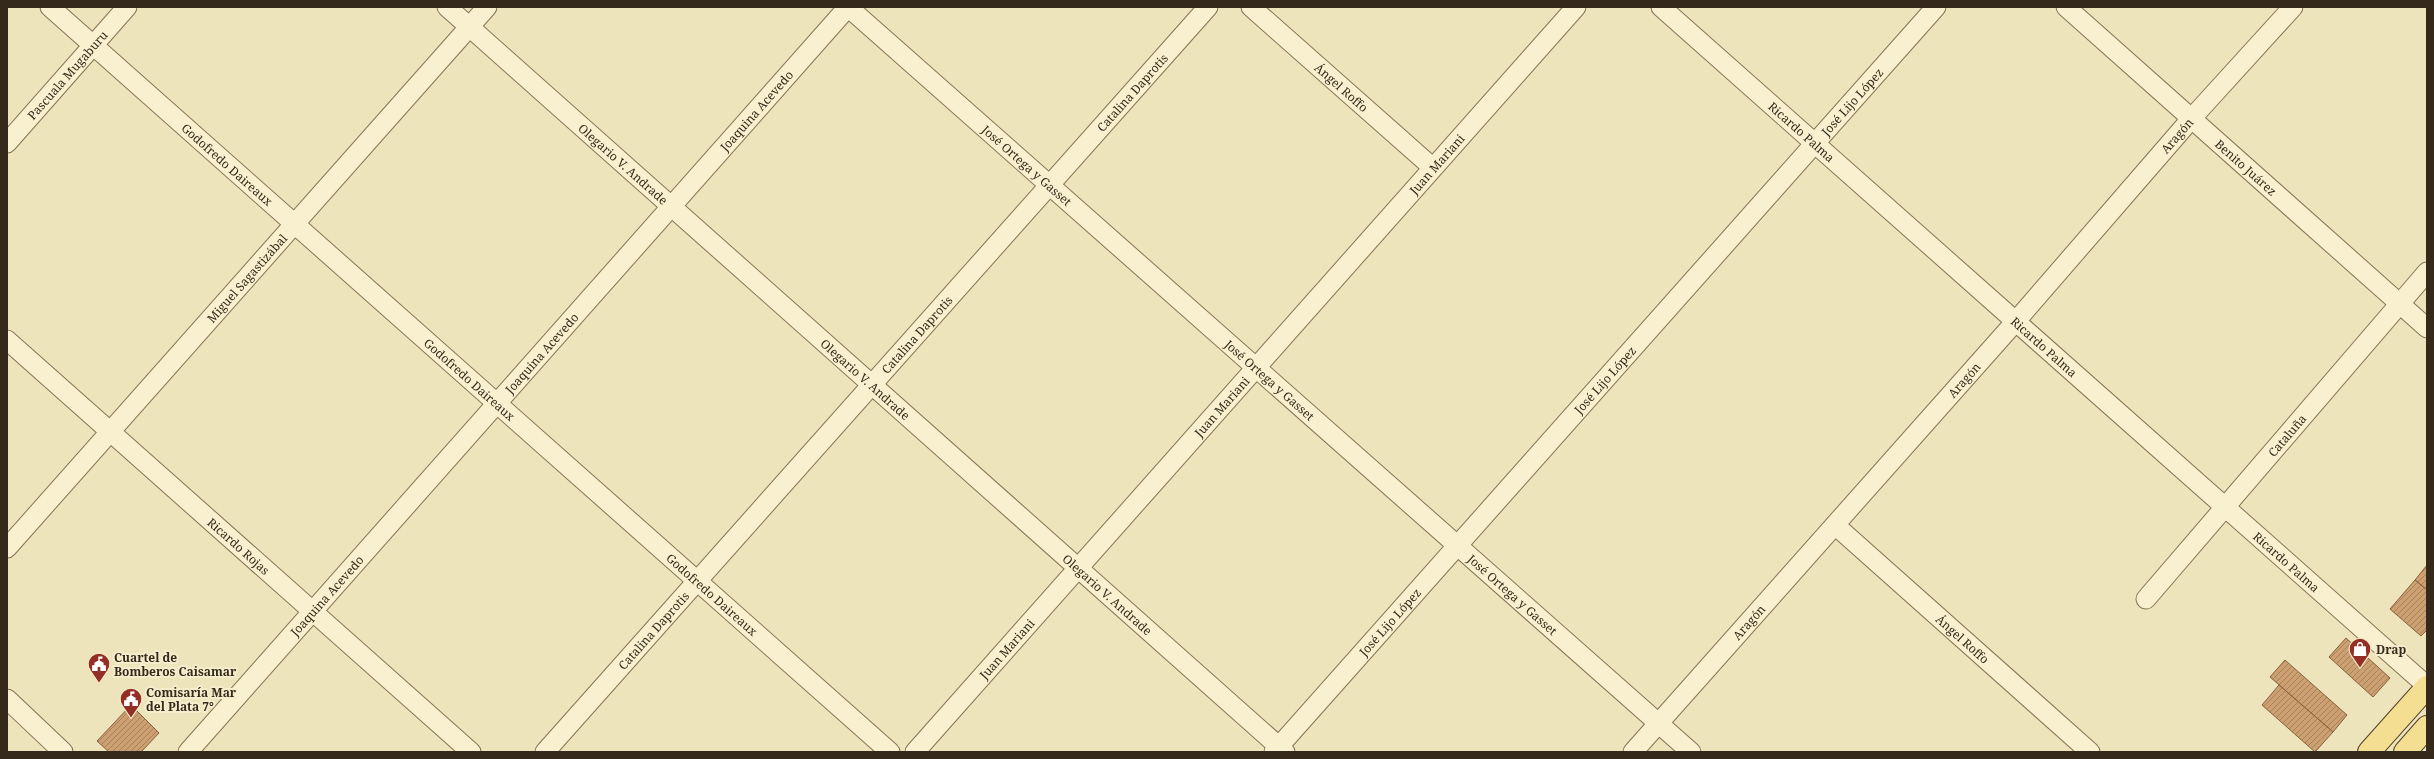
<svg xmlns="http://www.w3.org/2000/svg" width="2434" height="759" font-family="'Noto Serif',serif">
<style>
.building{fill:url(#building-hatch);stroke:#855f3b}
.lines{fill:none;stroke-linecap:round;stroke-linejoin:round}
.street-casing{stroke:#857355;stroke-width:21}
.primary-casing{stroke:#53412a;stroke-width:24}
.street{stroke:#f9f0cf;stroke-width:19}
.primary{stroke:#f3de91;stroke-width:22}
.labels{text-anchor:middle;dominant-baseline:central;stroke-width:4;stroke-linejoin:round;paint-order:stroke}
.street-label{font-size:12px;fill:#34291b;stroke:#f5edcb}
.poi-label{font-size:12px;font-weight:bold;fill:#34291b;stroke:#f5edcb;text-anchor:start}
</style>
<defs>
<pattern id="building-hatch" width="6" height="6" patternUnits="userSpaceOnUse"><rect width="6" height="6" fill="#cda071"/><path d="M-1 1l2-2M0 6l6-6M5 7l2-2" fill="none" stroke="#a7825c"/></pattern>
</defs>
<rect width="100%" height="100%" fill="#eee4bc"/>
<!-- building -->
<g class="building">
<path d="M 2427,565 L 2427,590 L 2415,580 Z"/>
<path d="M 2415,580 L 2427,590 L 2427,630 L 2421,636 L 2390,609 Z"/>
<path d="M 2346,638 L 2390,678 L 2373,697 L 2329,657 Z"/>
<path d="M 2285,660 L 2347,715 L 2333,732 L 2270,677 Z"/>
<path d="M 2279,685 L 2333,732 L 2315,752 L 2262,705 Z"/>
<path d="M 131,705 L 159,733 L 141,752 L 109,752 L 97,741 Z"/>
</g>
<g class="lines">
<!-- street casing -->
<g class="street-casing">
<g id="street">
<path id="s1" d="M 50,7 L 890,752"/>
<path id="s2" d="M 447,7 L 1285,752"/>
<path id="s3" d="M 848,7 L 1691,752"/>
<path id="s4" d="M 1251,7 L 1432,167"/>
<path id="s5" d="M 1661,7 L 2427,686"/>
<path id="s6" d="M 2066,7 L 2427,328"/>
<path id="s7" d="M 7,143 L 127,7"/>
<path id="s8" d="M 7,340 L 471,752"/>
<path id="s9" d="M 1835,525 L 2090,752"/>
<path id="s10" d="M 7,548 L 487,7"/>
<path id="s11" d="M 2146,599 L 2427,272"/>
<path d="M 7,699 L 63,752"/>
<path id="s12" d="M 188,752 L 848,7"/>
<path id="s13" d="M 545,752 L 1208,7"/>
<path id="s14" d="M 915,752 L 1576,7"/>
<path id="s15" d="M 1274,752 L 1936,7"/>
<path id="s16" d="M 1633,752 L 2016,321 L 2191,119 L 2293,7"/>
</g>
</g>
<!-- primary casing -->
<g class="primary-casing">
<g id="primary">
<path d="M 2369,752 L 2427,687"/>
<path d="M 2405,752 L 2427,727"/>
</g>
</g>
<!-- street -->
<use href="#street" class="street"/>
<!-- primary -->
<use href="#primary" class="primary"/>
</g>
<!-- icons -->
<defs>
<g id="shop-pin" transform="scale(1.15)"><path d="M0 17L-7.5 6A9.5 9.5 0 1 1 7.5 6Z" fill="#952e25" stroke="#f5edcb"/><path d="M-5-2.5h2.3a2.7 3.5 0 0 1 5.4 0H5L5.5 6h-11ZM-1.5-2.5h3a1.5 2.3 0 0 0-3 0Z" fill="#fff"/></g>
<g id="civic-pin" transform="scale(1.15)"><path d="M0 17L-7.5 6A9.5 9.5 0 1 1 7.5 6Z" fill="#952e25" stroke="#f5edcb"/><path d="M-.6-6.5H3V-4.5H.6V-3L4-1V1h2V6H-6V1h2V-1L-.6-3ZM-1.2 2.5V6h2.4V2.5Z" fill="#fff"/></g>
</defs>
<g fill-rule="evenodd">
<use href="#shop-pin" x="2360" y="649"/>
<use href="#civic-pin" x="99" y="664"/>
<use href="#civic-pin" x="131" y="699"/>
</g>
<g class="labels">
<!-- street labels -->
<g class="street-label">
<text stroke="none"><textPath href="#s7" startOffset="91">Pascuala Mugaburu</textPath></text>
<text stroke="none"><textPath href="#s4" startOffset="121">Ángel Roffo</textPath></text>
<text stroke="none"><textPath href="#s13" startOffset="883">Catalina Daprotis</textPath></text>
<text stroke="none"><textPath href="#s15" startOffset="870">José Lijo López</textPath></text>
<text stroke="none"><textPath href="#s12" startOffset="857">Joaquina Acevedo</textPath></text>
<text stroke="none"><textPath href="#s5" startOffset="188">Ricardo Palma</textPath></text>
<text stroke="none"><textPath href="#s16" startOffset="822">Aragón</textPath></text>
<text stroke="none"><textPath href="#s14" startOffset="786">Juan Mariani</textPath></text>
<text stroke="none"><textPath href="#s2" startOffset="236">Olegario V. Andrade</textPath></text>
<text stroke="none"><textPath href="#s1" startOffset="237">Godofredo Daireaux</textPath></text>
<text stroke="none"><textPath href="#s3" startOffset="239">José Ortega y Gasset</textPath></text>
<text stroke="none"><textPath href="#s6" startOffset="241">Benito Juárez</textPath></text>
<text stroke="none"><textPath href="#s10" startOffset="361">Miguel Sagastizábal</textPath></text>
<text stroke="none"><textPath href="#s13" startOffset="559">Catalina Daprotis</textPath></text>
<text stroke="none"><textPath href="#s5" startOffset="512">Ricardo Palma</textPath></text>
<text stroke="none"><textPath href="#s12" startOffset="533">Joaquina Acevedo</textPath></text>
<text stroke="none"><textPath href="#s2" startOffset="560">Olegario V. Andrade</textPath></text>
<text stroke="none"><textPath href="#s3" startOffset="563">José Ortega y Gasset</textPath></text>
<text stroke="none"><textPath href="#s1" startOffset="561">Godofredo Daireaux</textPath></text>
<text stroke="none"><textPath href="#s15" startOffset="498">José Lijo López</textPath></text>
<text stroke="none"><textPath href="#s16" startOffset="498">Aragón</textPath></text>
<text stroke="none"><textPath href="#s14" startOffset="462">Juan Mariani</textPath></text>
<text stroke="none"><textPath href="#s11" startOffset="216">Cataluña</textPath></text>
<text stroke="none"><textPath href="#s8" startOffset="310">Ricardo Rojas</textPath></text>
<text stroke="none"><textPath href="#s5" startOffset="836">Ricardo Palma</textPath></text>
<text stroke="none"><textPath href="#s3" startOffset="887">José Ortega y Gasset</textPath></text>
<text stroke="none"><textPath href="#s12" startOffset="209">Joaquina Acevedo</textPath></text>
<text stroke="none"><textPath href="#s1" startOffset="885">Godofredo Daireaux</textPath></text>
<text stroke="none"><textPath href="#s2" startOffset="884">Olegario V. Andrade</textPath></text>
<text stroke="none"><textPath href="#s15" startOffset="174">José Lijo López</textPath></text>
<text stroke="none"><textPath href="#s16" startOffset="174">Aragón</textPath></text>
<text stroke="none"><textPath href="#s13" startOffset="163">Catalina Daprotis</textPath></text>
<text stroke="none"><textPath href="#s9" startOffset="171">Ángel Roffo</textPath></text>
<text stroke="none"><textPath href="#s14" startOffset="138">Juan Mariani</textPath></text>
</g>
<!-- poi labels -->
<g class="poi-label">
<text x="2376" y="649">Drap</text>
<text x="114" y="657">Cuartel de<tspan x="114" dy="14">Bomberos Caisamar</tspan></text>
<text x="146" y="692">Comisaría Mar<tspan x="146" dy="14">del Plata 7°</tspan></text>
</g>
</g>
<!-- border -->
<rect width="2434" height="759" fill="none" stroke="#34291b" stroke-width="16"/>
</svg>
